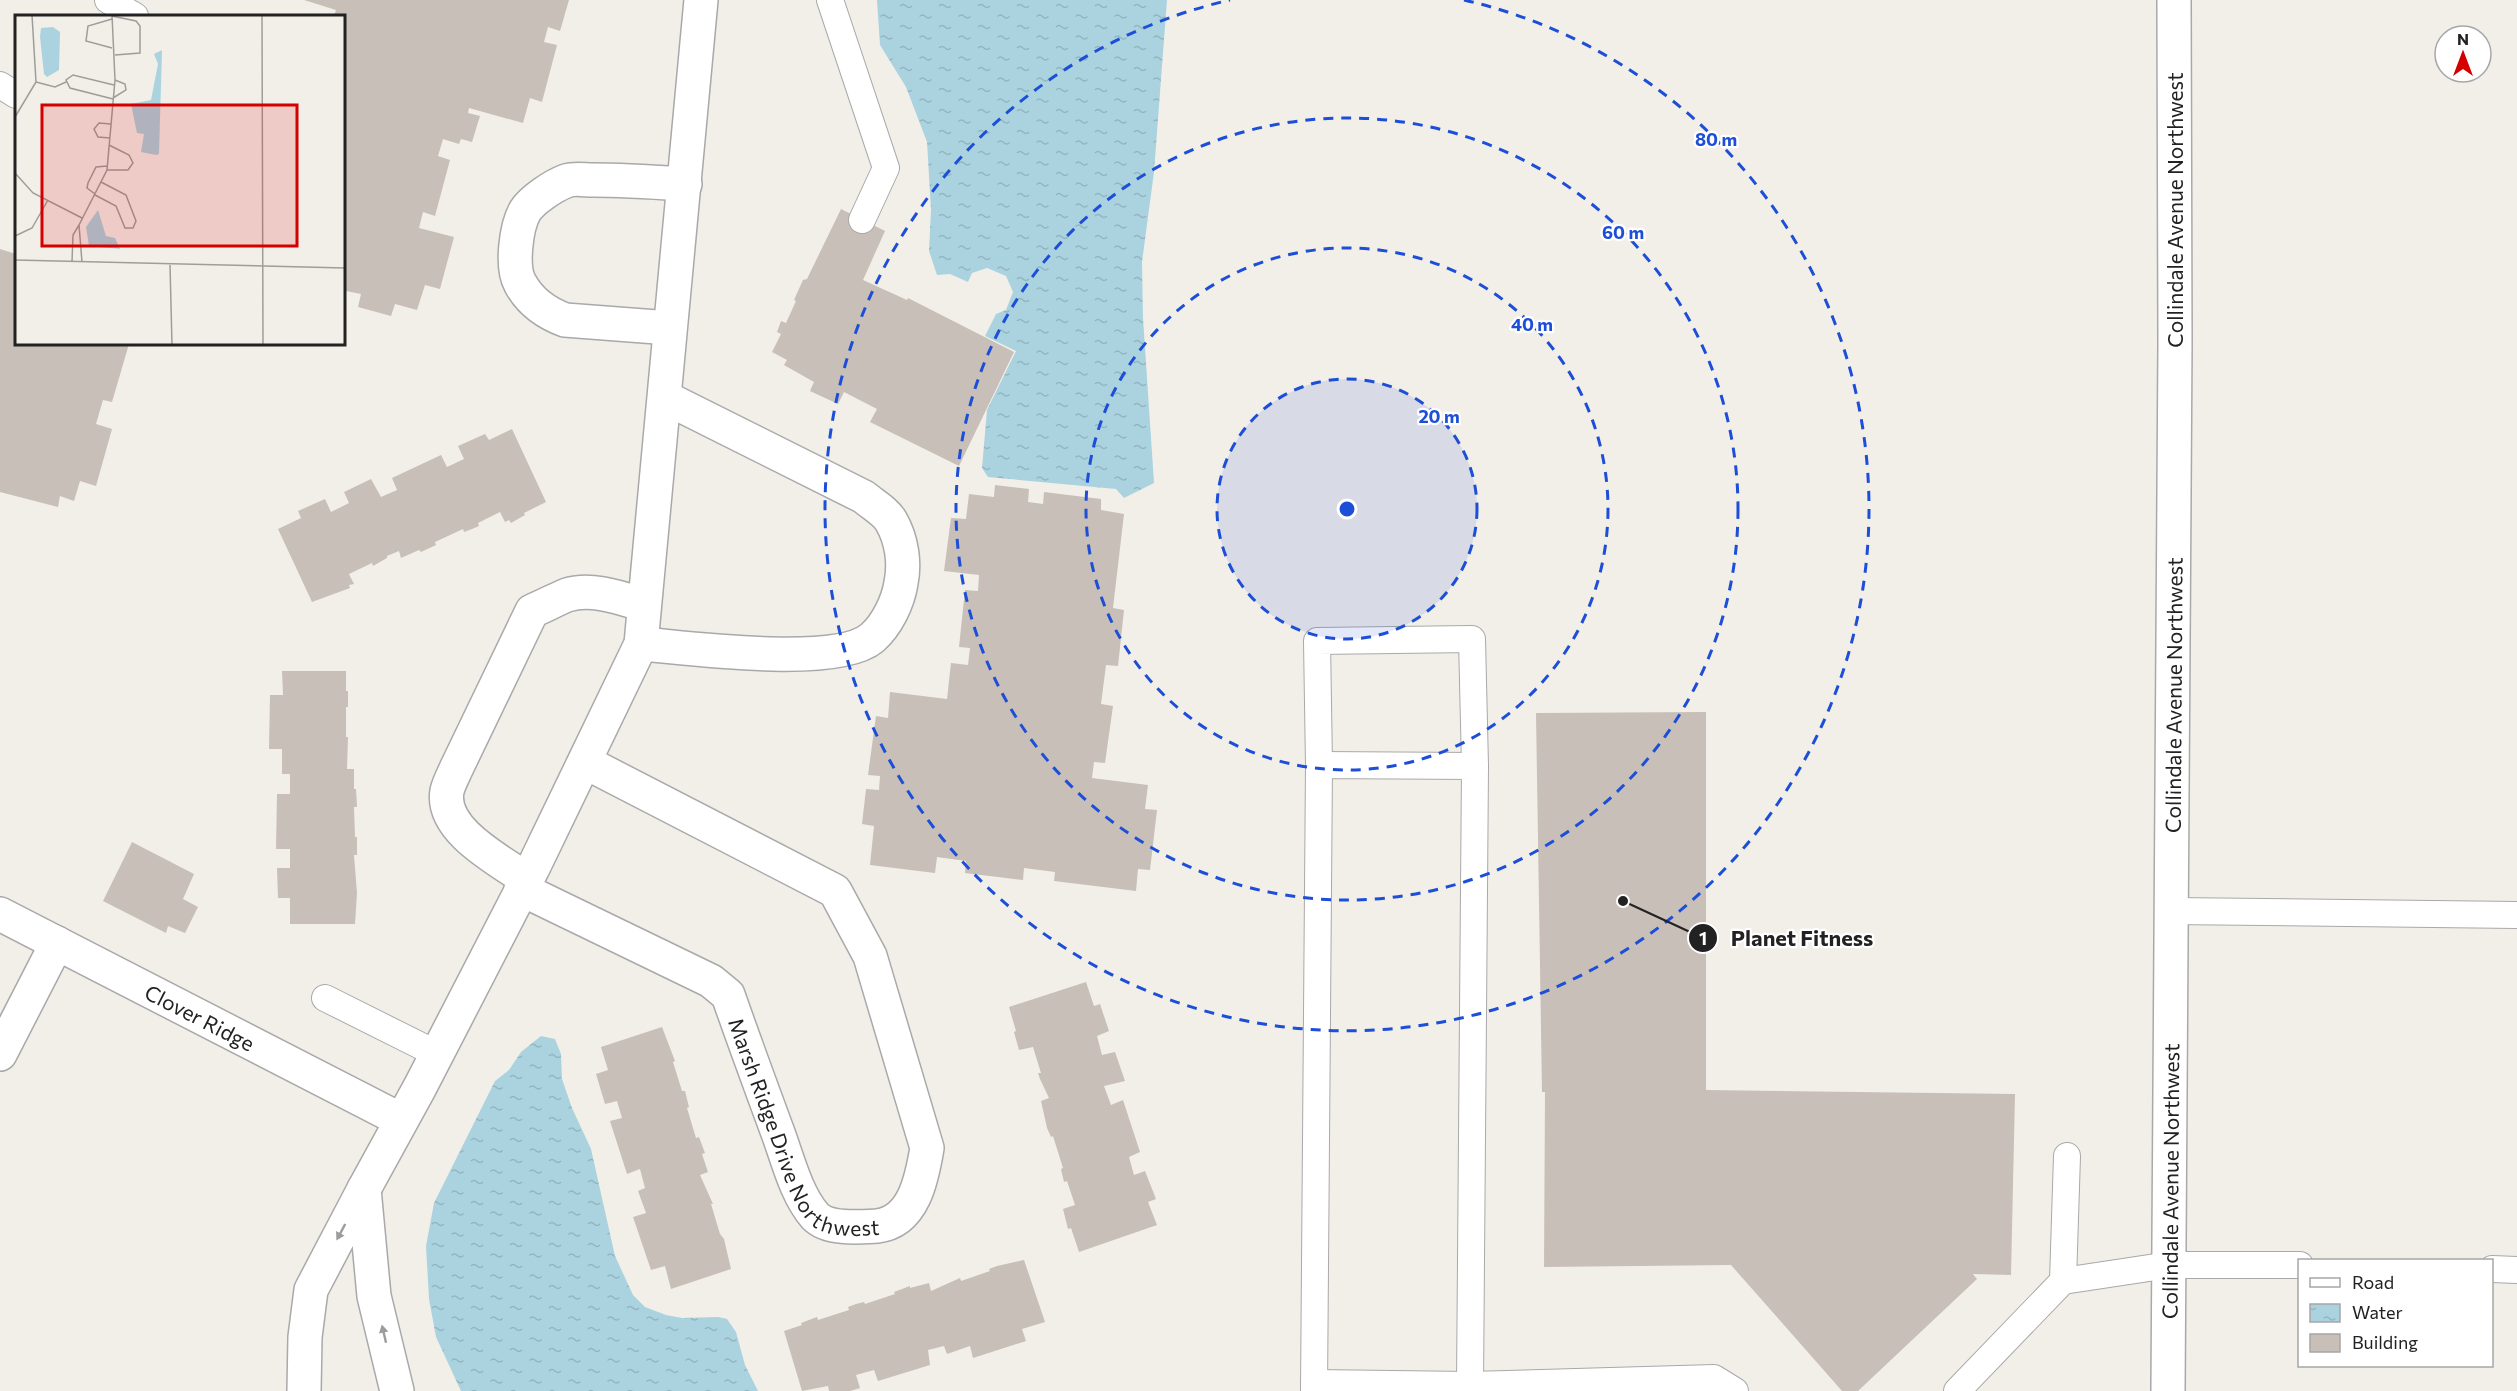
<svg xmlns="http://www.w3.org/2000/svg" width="2517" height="1391" font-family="Commissioner,sans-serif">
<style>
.water{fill:url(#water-ripples)}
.building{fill:#c7bfb8}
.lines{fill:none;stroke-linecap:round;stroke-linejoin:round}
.service-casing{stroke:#a9a9a9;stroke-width:28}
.minor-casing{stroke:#a9a9a9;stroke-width:36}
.service{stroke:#fff;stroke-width:26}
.minor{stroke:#fff;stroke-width:33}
.oneway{fill:#9c9c9c}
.ring{fill:none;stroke:#1d4ed8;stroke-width:3;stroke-dasharray:10 8}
.labels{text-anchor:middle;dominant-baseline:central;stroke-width:4.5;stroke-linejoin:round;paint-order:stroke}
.street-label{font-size:21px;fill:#222;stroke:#fff}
.inset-road{fill:none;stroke:#9f9d99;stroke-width:1.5}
.view{fill:#d40000;fill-opacity:0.15;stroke:#d40000;stroke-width:3}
.inset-edge{fill:none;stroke:#222;stroke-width:3}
.centre{fill:#1d4ed8;stroke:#fff;stroke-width:3}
.ring-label{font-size:18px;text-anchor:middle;font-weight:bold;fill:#1d4ed8;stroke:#fff;stroke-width:4.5;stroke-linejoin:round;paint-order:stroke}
.leader{fill:none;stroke:#222;stroke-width:2}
.callout-dot{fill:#222;stroke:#fff;stroke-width:2}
.mark-label{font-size:18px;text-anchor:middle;font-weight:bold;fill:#fff}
.callout-label{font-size:22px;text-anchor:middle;font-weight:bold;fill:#222;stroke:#fff;stroke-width:4.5;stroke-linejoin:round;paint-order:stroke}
</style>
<defs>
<pattern id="water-ripples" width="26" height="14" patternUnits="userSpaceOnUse" patternTransform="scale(1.5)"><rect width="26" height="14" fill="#aad3df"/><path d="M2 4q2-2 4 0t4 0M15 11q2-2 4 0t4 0" fill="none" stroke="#92b5bf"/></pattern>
</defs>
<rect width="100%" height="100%" fill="#f2efe9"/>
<!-- water -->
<g class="water">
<path d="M 877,0 L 1167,0 L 1154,172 L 1142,262 L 1143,318 L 1154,483 L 1124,498 L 1116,489 L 988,477 L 982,468 L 987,410 L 1016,351 L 985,336 L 996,314 L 1006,310 L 1013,292 L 1006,276 L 987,268 L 972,273 L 968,282 L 950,274 L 937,275 L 929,251 L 931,210 L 927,142 L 906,87 L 880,45 Z"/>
<path d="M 541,1036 L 555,1039 L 561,1054 L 562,1079 L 572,1108 L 591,1149 L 615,1256 L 633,1295 L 645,1307 L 666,1315 L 682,1318 L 718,1317 L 727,1319 L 736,1332 L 745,1365 L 758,1391 L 461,1391 L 436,1337 L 429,1299 L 426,1246 L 434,1203 L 495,1081 L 509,1070 L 521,1052 Z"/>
</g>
<!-- building -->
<g class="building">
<path d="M 304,0 L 569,0 L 560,31 L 548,27 L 544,42 L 557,45 L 542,102 L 530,98 L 523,123 L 469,108 L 468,113 L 480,116 L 472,142 L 461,139 L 459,144 L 443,139 L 438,156 L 450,160 L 435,216 L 423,212 L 419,228 L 454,237 L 440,289 L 425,285 L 417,310 L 395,304 L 391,316 L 358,307 L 361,294 L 346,291 L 344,296 L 344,16 L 334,16 L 336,10 Z"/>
<path d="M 841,209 L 885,231 L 863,280 L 907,300 L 908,298 L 1014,352 L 959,466 L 870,422 L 877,409 L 844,392 L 838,404 L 810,391 L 814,382 L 784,365 L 787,360 L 772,352 L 781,334 L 777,332 L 781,321 L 786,323 L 796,301 L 794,300 L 803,280 L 807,279 Z"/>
<path d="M 0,249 L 16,254 L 16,344 L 129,344 L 112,402 L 103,400 L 96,424 L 112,429 L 96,486 L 80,481 L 74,501 L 60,496 L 58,507 L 0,492 Z"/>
<path d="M 512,429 L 546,502 L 524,513 L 525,515 L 511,523 L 509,520 L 505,522 L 500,512 L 478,523 L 479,526 L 472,529 L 464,532 L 463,529 L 435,542 L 436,545 L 421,552 L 419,550 L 401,558 L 399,551 L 387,556 L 387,558 L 373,566 L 372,563 L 349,574 L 354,584 L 349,585 L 350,588 L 312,602 L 278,529 L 301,518 L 298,511 L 325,499 L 331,512 L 349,503 L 344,492 L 371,479 L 381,497 L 397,490 L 392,478 L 441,455 L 447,467 L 464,459 L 458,446 L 485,434 L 489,440 Z"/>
<path d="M 995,485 L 1029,489 L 1028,502 L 1043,504 L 1044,492 L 1101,499 L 1101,510 L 1124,514 L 1113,608 L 1124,610 L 1118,666 L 1106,665 L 1101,704 L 1113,706 L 1105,763 L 1094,762 L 1092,778 L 1148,785 L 1145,809 L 1157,810 L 1150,870 L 1138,869 L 1136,891 L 1054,881 L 1055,872 L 1024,868 L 1023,880 L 965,873 L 966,861 L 937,857 L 935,873 L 870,865 L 874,826 L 862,824 L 866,789 L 879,790 L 880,776 L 868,775 L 876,716 L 888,718 L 890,692 L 947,699 L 951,663 L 968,665 L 970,648 L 959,647 L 965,590 L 978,591 L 979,575 L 944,571 L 951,518 L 966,519 L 969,494 L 994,497 Z"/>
<path d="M 282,671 L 346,671 L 346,691 L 348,691 L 348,707 L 346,707 L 346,737 L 348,737 L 347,769 L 354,769 L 354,789 L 356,789 L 357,807 L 354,807 L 355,837 L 357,837 L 357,855 L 354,855 L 357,893 L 355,924 L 290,924 L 290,898 L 278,898 L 277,868 L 290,868 L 290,849 L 276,849 L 277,794 L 290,794 L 290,774 L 282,774 L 282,749 L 269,749 L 270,695 L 283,695 Z"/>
<path d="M 1706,712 L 1706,1090 L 2015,1094 L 2011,1275 L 1973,1274 L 1977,1279 L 1858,1391 L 1842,1391 L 1731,1265 L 1544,1267 L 1545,1092 L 1542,1092 L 1536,713 Z"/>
<path d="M 132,842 L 194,874 L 183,899 L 198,907 L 185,933 L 168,926 L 166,933 L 103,901 Z"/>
<path d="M 1086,982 L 1094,1006 L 1100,1004 L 1109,1031 L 1097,1036 L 1102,1055 L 1115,1052 L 1125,1081 L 1104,1086 L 1111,1105 L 1123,1100 L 1140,1152 L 1129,1157 L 1134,1175 L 1145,1171 L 1156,1199 L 1148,1202 L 1157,1225 L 1079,1252 L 1071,1228 L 1068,1229 L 1063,1209 L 1075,1205 L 1067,1181 L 1064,1182 L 1061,1169 L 1063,1168 L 1053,1136 L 1051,1137 L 1047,1128 L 1041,1101 L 1049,1098 L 1040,1079 L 1038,1073 L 1041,1073 L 1033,1047 L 1019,1050 L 1014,1032 L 1016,1031 L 1009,1007 Z"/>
<path d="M 662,1027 L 675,1061 L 673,1062 L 682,1091 L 685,1091 L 689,1107 L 687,1108 L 696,1138 L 699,1137 L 705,1153 L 702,1154 L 708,1172 L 700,1175 L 713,1204 L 711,1204 L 720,1234 L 724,1239 L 731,1269 L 671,1289 L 665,1266 L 651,1270 L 633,1217 L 646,1213 L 638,1191 L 645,1188 L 640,1169 L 627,1174 L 610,1121 L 622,1118 L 617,1101 L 605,1104 L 596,1074 L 608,1070 L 601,1047 Z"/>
<path d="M 1024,1260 L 1045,1322 L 1022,1329 L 1026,1341 L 973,1358 L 970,1346 L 947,1354 L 944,1346 L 928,1350 L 930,1365 L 878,1381 L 874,1370 L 856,1375 L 860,1388 L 850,1391 L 829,1391 L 828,1386 L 802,1391 L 784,1331 L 802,1325 L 801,1323 L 817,1317 L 818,1320 L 849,1310 L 848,1307 L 856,1304 L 864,1302 L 865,1304 L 895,1294 L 894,1292 L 910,1286 L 910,1288 L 929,1283 L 931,1291 L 960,1278 L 961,1281 L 990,1271 L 989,1269 L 997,1266 Z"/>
</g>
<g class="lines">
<!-- service casing -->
<g class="service-casing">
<g id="service">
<path d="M 108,0 L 135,16"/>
<path d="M 830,0 L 886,168 L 862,220"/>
<path d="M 0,85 L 16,95"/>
<path d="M 1319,765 L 1317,641 L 1472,639 L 1475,766"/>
<path d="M 2171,911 L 2517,915"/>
<path d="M 325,998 L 437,1054"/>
<path d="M 2492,1269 L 2517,1270"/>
<path d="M 2063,1281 L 2067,1156"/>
<path d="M 1314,1383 L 1470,1385 L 1714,1378 L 1735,1391"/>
<path d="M 1314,1391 L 1319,765 L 1475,766 L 1470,1385"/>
<path d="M 1957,1391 L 2063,1281 L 2169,1265 L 2300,1265"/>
</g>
</g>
<!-- minor casing -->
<g class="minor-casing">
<g id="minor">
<path d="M 670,328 L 565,320 C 546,313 530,302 520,283 C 511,267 516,227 525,211 C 532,200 553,186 566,181 C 573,178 585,180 593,180 C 624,180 654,182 685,184"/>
<path d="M 641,644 C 690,648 836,668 872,638 C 887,625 898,602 901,583 C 905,563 902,540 891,521 C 886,512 872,504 864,497 L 666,398"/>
<path d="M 526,879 C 499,860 440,830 447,791 C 449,783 453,776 456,769 L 532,611 C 544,606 555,600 567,595 C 591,587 621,598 644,605"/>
<path id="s1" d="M 521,889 L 711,981 L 728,995 C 744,1041 761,1087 778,1133 C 788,1160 796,1194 815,1216 C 828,1230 860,1227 877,1226 C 914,1222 922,1178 927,1148 L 870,956 L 835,891 L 585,762"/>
<path id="s2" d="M 0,914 L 401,1120"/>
<path d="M 0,1054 L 57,943"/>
<path d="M 364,1189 L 420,1087 L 533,868 L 641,644 L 701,0"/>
<path d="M 304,1391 L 305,1337 L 311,1290 L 364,1189 L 374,1296 L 397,1391"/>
<path id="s3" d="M 2168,1391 L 2175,343 L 2174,0"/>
</g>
</g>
<!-- service -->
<use href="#service" class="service"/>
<!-- minor -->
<use href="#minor" class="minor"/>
</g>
<!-- one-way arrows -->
<defs><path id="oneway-solid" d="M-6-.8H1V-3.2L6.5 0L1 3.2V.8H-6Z" transform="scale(1.5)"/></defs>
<g class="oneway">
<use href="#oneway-solid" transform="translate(341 1232) rotate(118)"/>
<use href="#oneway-solid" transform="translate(384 1334) rotate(-103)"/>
</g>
<!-- distance rings -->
<circle cx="1347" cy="509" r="130" fill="#1d4ed8" fill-opacity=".12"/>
<g class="ring">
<circle cx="1347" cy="509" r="130"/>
<circle cx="1347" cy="509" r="261"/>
<circle cx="1347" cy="509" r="391"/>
<path d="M1464 0A522 522 0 1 1 1230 0"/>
</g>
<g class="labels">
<!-- street labels -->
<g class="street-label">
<text transform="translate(2174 210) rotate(-90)">Collindale Avenue Northwest</text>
<text stroke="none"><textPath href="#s3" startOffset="696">Collindale Avenue Northwest</textPath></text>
<text stroke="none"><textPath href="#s2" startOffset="225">Clover Ridge</textPath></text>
<text stroke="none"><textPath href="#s1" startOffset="398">Marsh Ridge Drive Northwest</textPath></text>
<text stroke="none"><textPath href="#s3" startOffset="210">Collindale Avenue Northwest</textPath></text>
</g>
</g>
<!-- overview -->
<g transform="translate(15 15)">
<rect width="330" height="330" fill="#f2efe9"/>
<path d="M 38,12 L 45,17 L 44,55 L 32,62 L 29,59 L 25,22 L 26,13 ZM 147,35 L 144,139 L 141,140 L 126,137 L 129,119 L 122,118 L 116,89 L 136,85 L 143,49 L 139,39 ZM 83,195 L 91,221 L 100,223 L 105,234 L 74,231 L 71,212 Z" fill="#aad3df"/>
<path class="inset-road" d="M 247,0 L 248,330M 97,1 L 121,6 L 125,11 L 125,38 L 100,40M 97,4 L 73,11 L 71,26 L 97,33M 21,67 L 40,72 L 51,67M 98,83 L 111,75 L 110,69 L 100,65M 98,84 L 55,73 L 51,65 L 58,60 L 99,70M 0,102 L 21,67 L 17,0M 95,123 L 83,122 L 79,114 L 84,108 L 96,109M 92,155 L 113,155 L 118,148 L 114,140 L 94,130M 0,158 L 18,178 L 67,203M 80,179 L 72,173 L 73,168 L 81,152 L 92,151M 80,180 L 101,191 L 110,213 L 118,213 L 121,206 L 111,180 L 86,167M 64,210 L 92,155 L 100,65 L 97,0M 0,221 L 17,213 L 33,185M 0,245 L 330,253M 57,247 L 58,220 L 64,210 L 67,247M 155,250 L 157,330"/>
<path class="view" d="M 27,90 L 282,90 L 282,231 L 27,231 Z"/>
<rect width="330" height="330" class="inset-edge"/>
</g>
<circle cx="1347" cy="509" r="9" class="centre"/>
<g class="ring-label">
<text x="1716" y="146">80 m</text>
<text x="1623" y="239">60 m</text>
<text x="1532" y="331">40 m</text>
<text x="1439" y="423">20 m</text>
</g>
<!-- callouts -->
<path class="leader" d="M1623 901L1703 938"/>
<g class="callout-dot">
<circle cx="1623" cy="901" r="6"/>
<circle cx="1703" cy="938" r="15"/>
</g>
<g class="mark-label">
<text x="1703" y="945">1</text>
</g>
<g class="callout-label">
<text x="1802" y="946">Planet Fitness</text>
</g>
<!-- legend -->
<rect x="2298" y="1259" width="195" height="108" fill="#ffffff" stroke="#a7a7a7" stroke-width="1.5"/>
<rect x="2310" y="1278" width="30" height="9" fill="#ffffff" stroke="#a7a7a7" stroke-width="1.5"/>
<text x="2352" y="1289" font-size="18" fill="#222222">Road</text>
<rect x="2310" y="1304" width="30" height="18" fill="url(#water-ripples)" stroke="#a7a7a7" stroke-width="1.5"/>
<text x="2352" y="1319" font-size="18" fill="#222222">Water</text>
<rect x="2310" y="1334" width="30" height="18" fill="#c7bfb8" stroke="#a7a7a7" stroke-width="1.5"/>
<text x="2352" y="1349" font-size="18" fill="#222222">Building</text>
<!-- north arrow -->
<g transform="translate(2463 54)"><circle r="28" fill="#ffffff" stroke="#a7a7a7" stroke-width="1.5"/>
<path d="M0-4.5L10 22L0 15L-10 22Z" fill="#d40000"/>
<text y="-9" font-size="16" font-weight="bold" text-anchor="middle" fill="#222222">N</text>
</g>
</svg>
